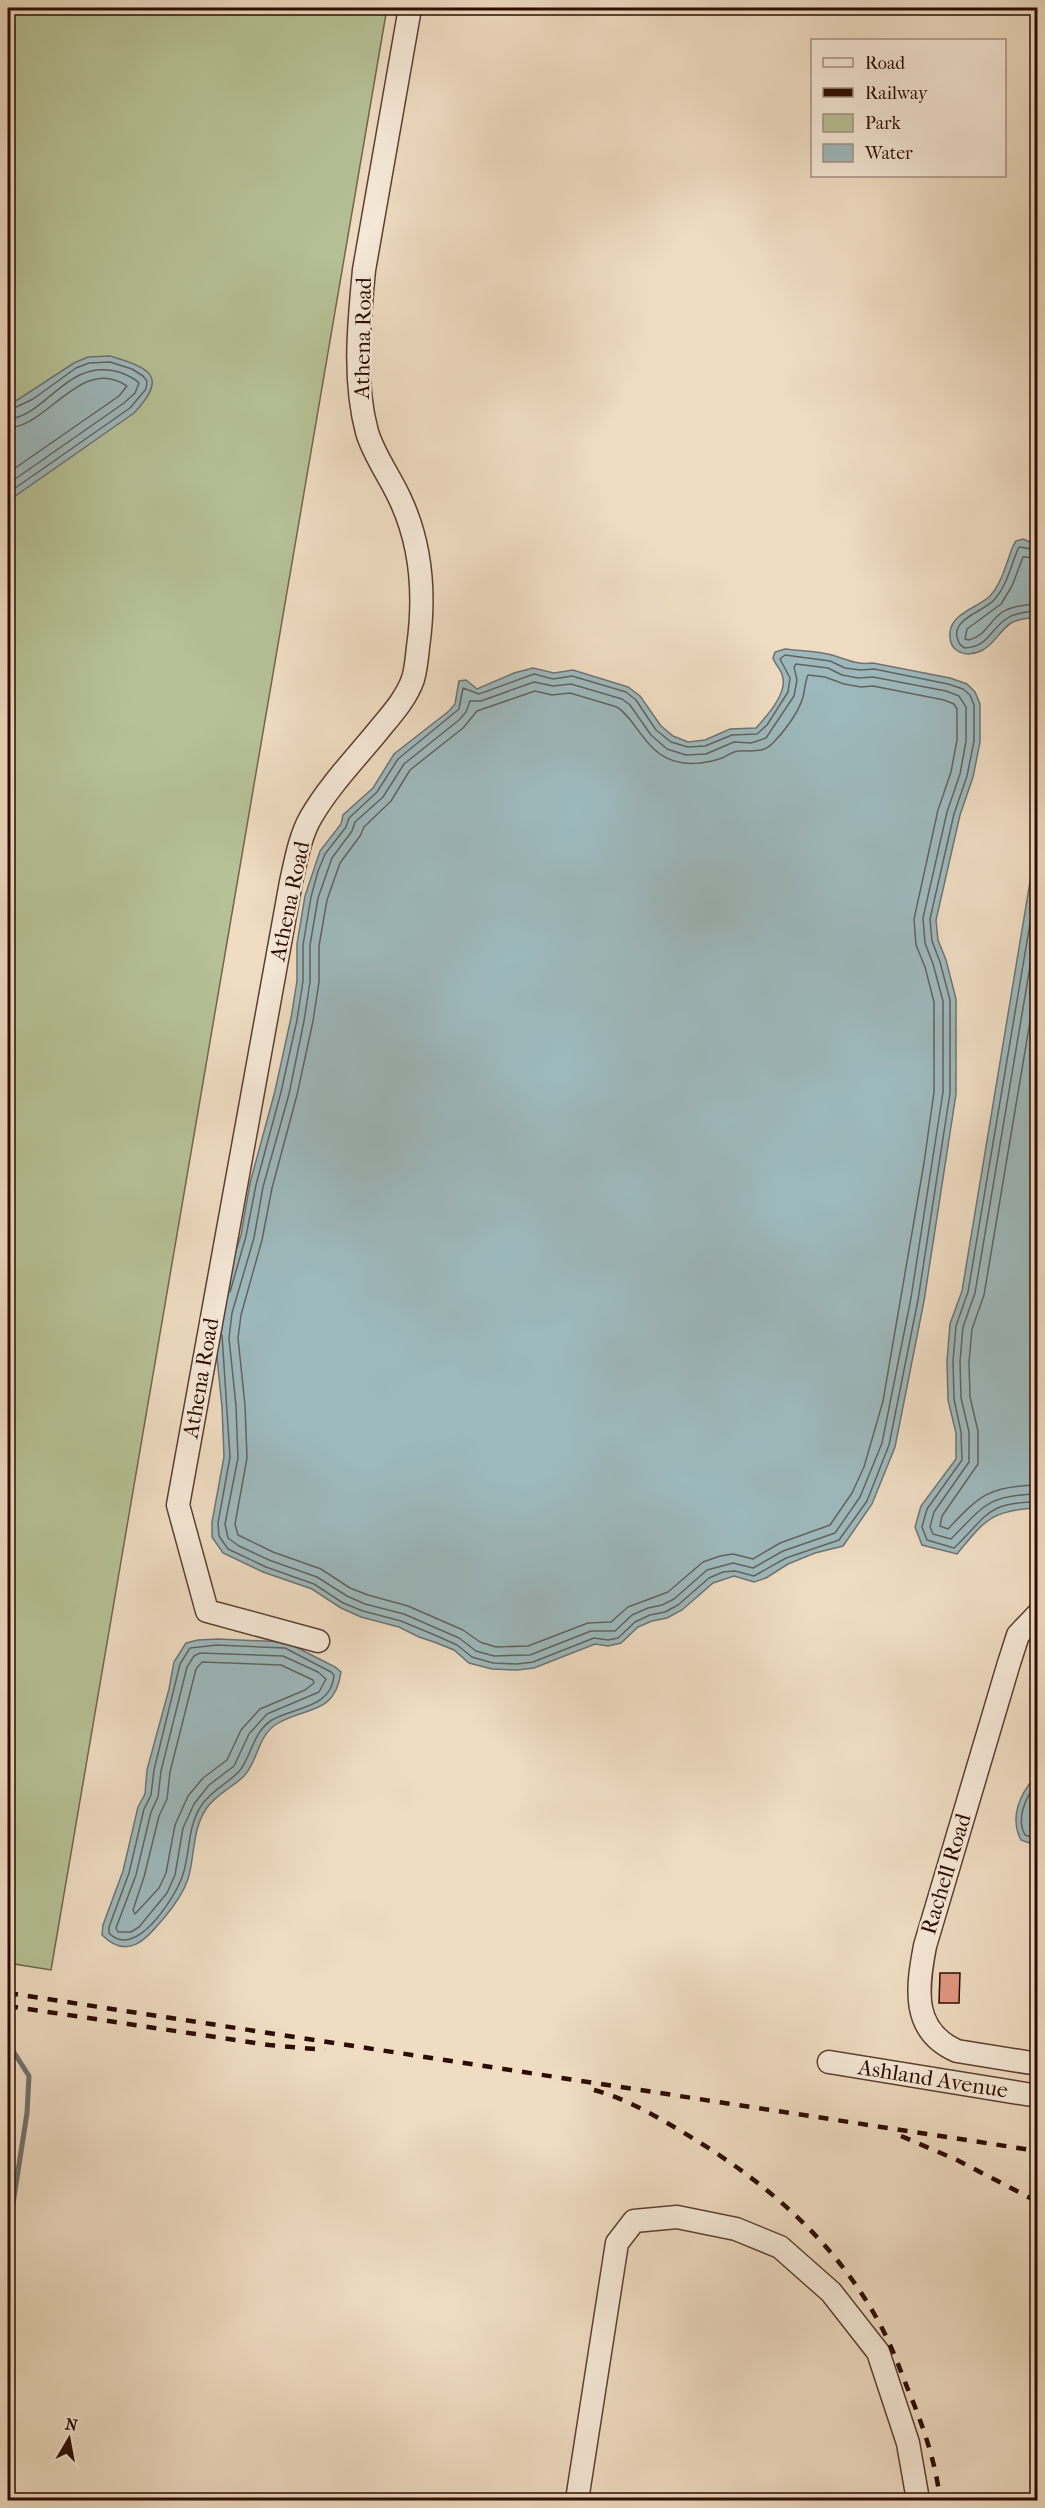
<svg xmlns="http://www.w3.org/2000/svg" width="1045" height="2508" font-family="'IM FELL French Canon',serif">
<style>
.green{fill:#b6c196;stroke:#71664c;stroke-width:1.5}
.water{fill:#9db9bd;stroke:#707372;stroke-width:1.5}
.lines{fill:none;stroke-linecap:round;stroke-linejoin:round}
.shore{stroke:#64625f;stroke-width:1.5}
.stream{stroke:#707372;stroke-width:5}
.building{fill:#e09882;stroke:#2c0b01;stroke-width:1.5}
.minor-casing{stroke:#5d3f31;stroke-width:25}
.minor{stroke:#f5e8d7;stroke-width:22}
.rail{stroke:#2c0b01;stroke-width:4.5;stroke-dasharray:10 10;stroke-linecap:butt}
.labels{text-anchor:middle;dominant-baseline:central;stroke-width:5;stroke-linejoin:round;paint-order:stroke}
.street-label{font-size:22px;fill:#2c0b01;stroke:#f5e8d7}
</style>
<rect width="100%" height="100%" fill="#efdcc2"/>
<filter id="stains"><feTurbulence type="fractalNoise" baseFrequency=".00333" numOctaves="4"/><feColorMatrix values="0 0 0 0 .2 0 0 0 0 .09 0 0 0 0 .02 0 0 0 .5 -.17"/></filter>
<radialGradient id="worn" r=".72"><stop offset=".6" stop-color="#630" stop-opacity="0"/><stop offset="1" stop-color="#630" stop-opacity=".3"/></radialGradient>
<!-- green -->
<path class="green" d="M 8,8 L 387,8 L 51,1970 L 8,1963 Z"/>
<!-- water -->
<g class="water">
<path d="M 110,356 C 150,368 169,376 134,413 L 8,501 L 8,406 L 74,363 L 88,357 Z"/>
<path d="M 1023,539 L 1037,545 L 1037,617 C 1029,619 1019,618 1011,623 C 1000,630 994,645 981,651 C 965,658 948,652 950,632 C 952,613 979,607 990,596 C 1002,583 1007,561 1013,546 L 1016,541 Z"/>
<path d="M 785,649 C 800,651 817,651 832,655 C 848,660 857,665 873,663 L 950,678 L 967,684 L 975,692 L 980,704 L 980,742 L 973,777 L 960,815 L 936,920 L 938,940 L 946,960 L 956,999 L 956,1094 L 924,1301 L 895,1447 L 872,1504 L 843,1546 L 815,1553 L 788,1564 L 766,1578 L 754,1582 L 734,1576 L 713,1583 L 682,1610 L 667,1618 L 652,1621 L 638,1627 L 621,1643 L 608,1646 L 595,1644 L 534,1668 L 517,1670 L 492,1669 L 469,1663 L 454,1650 L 434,1642 L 419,1637 L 399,1627 L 361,1617 L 341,1608 L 312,1589 L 263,1572 L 223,1553 L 212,1537 L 212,1522 L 224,1457 L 222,1407 L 215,1338 L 226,1282 L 241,1235 L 250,1183 L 275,1091 L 291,1018 L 297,981 L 297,944 L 305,896 L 320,851 L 341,824 L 343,815 L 373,788 L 394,754 L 449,711 L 455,704 L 459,681 L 466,680 L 477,689 L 514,673 L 533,668 L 554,673 L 573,670 L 628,687 L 640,696 L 661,726 L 673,736 L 688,742 L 705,740 L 730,729 L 756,728 C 766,717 786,695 783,679 C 783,671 775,665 773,658 L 775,652 Z"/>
<path d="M 1037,850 L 1037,1508 C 991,1510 985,1520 957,1554 L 922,1545 L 915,1527 L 921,1506 L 956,1459 L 956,1433 L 948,1400 L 947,1361 L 950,1324 L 962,1291 L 1030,882 Z"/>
<path d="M 218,1639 L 286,1642 L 335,1667 L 341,1672 C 335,1717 303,1706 275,1725 C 257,1738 258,1761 244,1776 C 232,1788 216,1794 206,1809 C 192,1830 195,1856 188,1879 C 183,1894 174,1906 164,1918 C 146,1939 128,1961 102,1935 L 103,1925 L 123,1871 L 138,1807 L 145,1794 L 147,1770 L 169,1689 L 174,1662 L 186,1643 L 198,1640 Z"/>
<path d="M 1037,1775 L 1037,1846 L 1021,1840 C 1009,1817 1020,1793 1037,1775 Z"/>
</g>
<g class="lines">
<!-- shore -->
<g class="shore">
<path d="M 8,411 L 33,399 L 76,368 L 89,363 L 110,362 L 132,369 L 143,376 L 147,381 L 146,389 L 130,408 L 8,493"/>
<path d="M 8,419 C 46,417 67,357 119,372 C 127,375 133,377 139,383 L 135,393 L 124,403 L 8,484"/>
<path d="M 8,428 C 49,426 81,355 127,386 L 119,396 L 8,473"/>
<path d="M 1038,550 L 1019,547 C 1011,564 1008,584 995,599 C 985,611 953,618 957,637 C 959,643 959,645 965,648 C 989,646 989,631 1006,619 C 1014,613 1027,612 1038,611"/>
<path d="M 1038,558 L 1023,557 L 1012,586 L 1001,604 L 967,629 L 965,639 L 969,640 C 985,636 989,622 1001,613 C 1011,606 1025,605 1038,604"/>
<path d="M 796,664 L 828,668 L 842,675 L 858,678 L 873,677 L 946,691 L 959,696 L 966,707 L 966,741 L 960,774 L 947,812 L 923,918 L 925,943 L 933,964 L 943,1001 L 943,1092 L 911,1298 L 882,1443 L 860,1497 L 835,1533 L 783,1551 L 753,1568 L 733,1563 L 707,1570 L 674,1599 L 662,1605 L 648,1608 L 632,1615 L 615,1631 L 591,1631 L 530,1655 L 494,1656 L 476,1651 L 459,1638 L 404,1614 L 365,1604 L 347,1596 L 317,1577 L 269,1560 L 239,1546 L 228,1538 L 225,1524 L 238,1458 L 236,1406 L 229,1338 L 232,1313 L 254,1238 L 263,1187 L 289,1094 L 304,1021 L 310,982 L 310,945 L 318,898 L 332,858 L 352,831 L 355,822 L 383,797 L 404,764 L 459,720 L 466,712 L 470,701 L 481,701 L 534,682 L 553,686 L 571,684 L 622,699 L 630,705 L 651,735 L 667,749 L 686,755 L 706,754 L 734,742 L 751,743 L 766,738 L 794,696 L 797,680 L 794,667 Z"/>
<path d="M 808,675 L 825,677 L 844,684 L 861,687 L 873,686 L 944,700 L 954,704 L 957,709 L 957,740 L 951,772 L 938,810 L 914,919 L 916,945 L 925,967 L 934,1002 L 934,1092 L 924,1163 L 883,1401 L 864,1467 L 852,1493 L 830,1525 L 780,1543 L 753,1559 L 733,1554 L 720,1556 L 703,1562 L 668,1592 L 628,1607 L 611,1622 L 588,1623 L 528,1646 L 496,1647 L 480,1642 L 463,1630 L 408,1606 L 368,1595 L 350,1588 L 321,1569 L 273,1552 L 238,1535 L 235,1524 L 247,1458 L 245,1405 L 238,1338 L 241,1315 L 262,1240 L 272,1188 L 297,1095 L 313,1021 L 319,982 L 319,946 L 327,900 L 340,863 L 360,836 L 364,827 L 391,801 L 410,770 L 463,728 L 477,711 L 535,691 L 552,695 L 570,693 L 617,707 C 634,718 641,741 660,754 C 678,767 702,765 722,758 C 727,756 733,751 739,751 C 752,750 762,754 773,743 C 784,732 799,712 803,697 C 805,690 805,681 808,675 Z"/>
<path d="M 1038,876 L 968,1292 L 956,1326 L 953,1361 L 954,1399 L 961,1432 L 962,1460 L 927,1509 L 922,1527 L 927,1540 L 954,1548 C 987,1517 985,1502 1038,1502"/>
<path d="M 1038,919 L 975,1293 L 963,1327 L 960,1361 L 961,1398 L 969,1432 L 969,1462 L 934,1512 L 930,1527 L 933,1534 L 951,1539 C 984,1506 987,1495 1038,1494"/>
<path d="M 1038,974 L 984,1295 L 972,1329 L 969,1362 L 970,1397 L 978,1431 L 978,1464 L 942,1516 L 940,1526 L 948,1529 C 980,1495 989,1486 1038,1485"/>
<path d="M 222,1335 L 230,1457 L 218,1523 L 219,1536 L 228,1549 L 266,1567 L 314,1584 L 343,1603 L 363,1611 L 401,1621 L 437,1636 L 457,1645 L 472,1657 L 493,1663 L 517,1664 L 533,1662 L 594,1638 L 608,1640 L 618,1638 L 635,1622 L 650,1615 L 665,1612 L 678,1605 L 709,1578 L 723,1572 L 735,1571 L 754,1576 L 786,1558 L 839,1540 L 867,1501 L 889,1445 L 918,1300 L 950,1093 L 950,1000 L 940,962 L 932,941 L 930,919 L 954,814 L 967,776 L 974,741 L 974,705 L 970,695 L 963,689 L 948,684 L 874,669 L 860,670 L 845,668 L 830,661 L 785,655 L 780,659 L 790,678 L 788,692 L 767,725 L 757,734 L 732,735 L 705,746 L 688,747 L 671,742 L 656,730 L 636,700 L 626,692 L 572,676 L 553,679 L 534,674 L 479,694 L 463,688 L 459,709 L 398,759 L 377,792 L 349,818 L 346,827 L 325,854 L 318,871 L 311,897 L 303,945 L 303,981 L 297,1020 L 281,1092 L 256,1185 L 246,1236 L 230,1292"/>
<path d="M 217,1645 L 285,1648 L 331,1672 L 334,1675 C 332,1708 295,1707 272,1720 C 254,1731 252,1753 241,1769 C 231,1782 212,1789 201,1806 C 186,1829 191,1856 181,1880 C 172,1901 135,1960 109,1933 L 109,1927 L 129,1873 L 144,1809 L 151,1795 L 154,1770 L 180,1664 L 190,1648 Z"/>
<path d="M 200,1653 L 283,1656 L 318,1672 L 326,1679 L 319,1692 L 267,1714 L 249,1734 L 234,1766 L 209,1785 L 194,1804 L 183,1828 L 175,1875 L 167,1893 L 139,1927 L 131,1932 L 118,1932 L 116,1928 L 136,1875 L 151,1812 L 158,1797 L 161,1771 L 187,1667 L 194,1656 Z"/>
<path d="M 202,1662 L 281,1665 L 313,1680 L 314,1683 L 305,1690 L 260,1709 L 241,1730 L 227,1760 L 203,1778 L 188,1796 L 175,1825 L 166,1873 L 159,1888 L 135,1914 L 133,1910 L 144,1877 L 159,1816 L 167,1799 L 170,1772 L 196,1669 Z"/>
<path d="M 1038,1784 C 1025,1796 1016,1819 1025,1835 L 1038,1839"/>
</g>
<!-- stream -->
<path class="stream" d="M 8,2043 L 29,2076 L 27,2113 L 8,2236"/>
</g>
<!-- building -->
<path class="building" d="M 940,1973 L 960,1973 L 959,2003 L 939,2003 Z"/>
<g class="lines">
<!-- minor casing -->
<g class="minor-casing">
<g id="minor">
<path d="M 1038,1614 L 1018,1635 L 1009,1663 L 925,1946 C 917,1988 911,2031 957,2051 L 1038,2064"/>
<path d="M 318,1641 L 207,1611 L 178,1505 L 291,882 C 296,860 300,836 311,817 C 329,786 355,759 378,731 C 391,715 406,699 413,679 C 416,669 417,657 418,647 C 425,598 422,547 401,501 C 391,478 374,456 367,432 C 353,380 359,323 364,270 L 410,8"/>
<path d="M 829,2062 L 1038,2096"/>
<path d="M 577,2500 L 617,2243 L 634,2221 L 677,2217 L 736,2229 L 780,2247 L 831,2292 L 878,2352 L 908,2443 L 918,2500"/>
</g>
</g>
<!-- minor -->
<use href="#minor" class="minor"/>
<!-- rail -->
<g class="rail">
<path d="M 8,1993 L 1038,2151"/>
<path d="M 8,2006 L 269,2045 L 325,2050"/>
<path d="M 594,2090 C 631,2100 666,2122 699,2142 C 776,2190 843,2251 884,2332 C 893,2350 900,2369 907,2387 C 922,2423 936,2462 940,2500"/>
<path d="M 901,2136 L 957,2160 L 1038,2202"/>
</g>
</g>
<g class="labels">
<!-- street labels -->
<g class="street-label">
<text transform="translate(363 338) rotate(-89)">Athena Road</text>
<text transform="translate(290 901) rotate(-78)">Athena Road</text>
<text transform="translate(201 1378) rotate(-80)">Athena Road</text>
<text transform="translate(946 1874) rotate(-73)">Rachell Road</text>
<text transform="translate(933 2079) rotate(9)">Ashland Avenue</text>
</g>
</g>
<!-- margin -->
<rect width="1045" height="2508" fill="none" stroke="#efdcc2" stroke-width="30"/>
<rect x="9" y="9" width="1027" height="2490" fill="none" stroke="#2c0b01" stroke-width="3"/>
<rect x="15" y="15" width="1015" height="2478" fill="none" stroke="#2c0b01" stroke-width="1.5"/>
<!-- legend -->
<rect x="811" y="39" width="195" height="138" fill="#f5e8d7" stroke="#a59081" stroke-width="1.5"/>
<rect x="823" y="58" width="30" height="9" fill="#f5e8d7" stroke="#a59081" stroke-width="1.5"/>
<text x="865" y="69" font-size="18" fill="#2c0b01">Road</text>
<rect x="823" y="88" width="30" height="9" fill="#2c0b01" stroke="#a59081" stroke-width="1.5"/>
<text x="865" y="99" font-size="18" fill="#2c0b01">Railway</text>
<rect x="823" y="114" width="30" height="18" fill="#b6c196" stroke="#a59081" stroke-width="1.5"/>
<text x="865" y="129" font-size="18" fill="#2c0b01">Park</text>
<rect x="823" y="144" width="30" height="18" fill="#9db9bd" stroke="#a59081" stroke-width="1.5"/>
<text x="865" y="159" font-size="18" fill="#2c0b01">Water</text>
<!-- north arrow -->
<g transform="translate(69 2439) rotate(10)" stroke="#f5e8d7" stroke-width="4.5" paint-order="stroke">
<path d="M0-4.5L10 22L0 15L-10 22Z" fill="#2c0b01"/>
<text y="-9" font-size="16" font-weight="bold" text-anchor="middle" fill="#2c0b01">N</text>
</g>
<rect width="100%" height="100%" filter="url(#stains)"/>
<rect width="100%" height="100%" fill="url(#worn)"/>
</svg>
